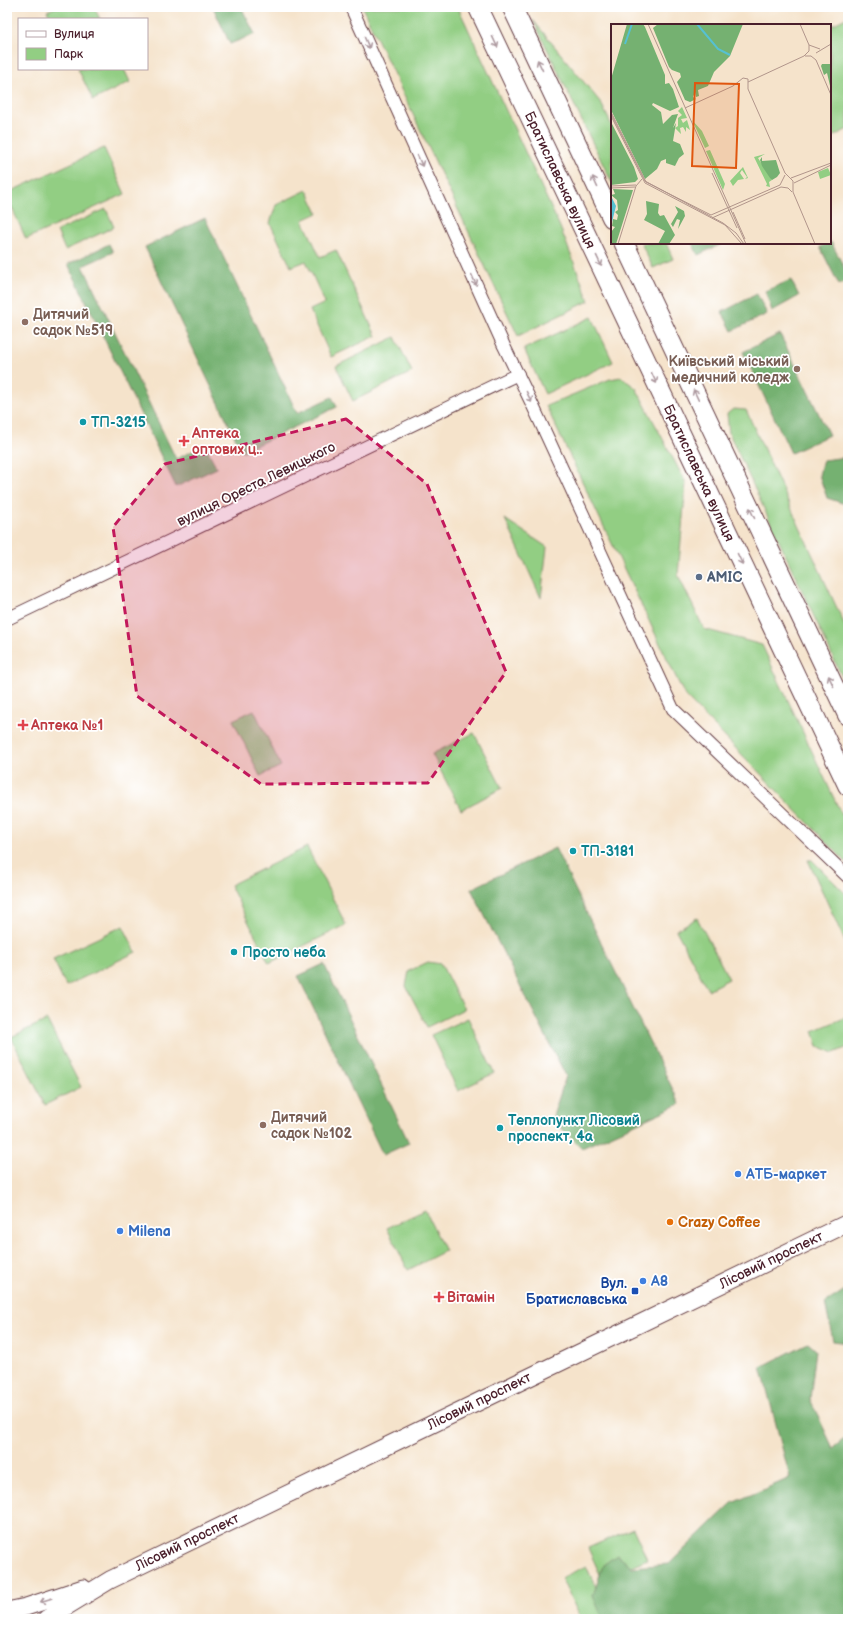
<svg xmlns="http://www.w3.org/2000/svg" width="855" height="1626" font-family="'Balsamiq Sans',sans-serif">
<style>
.green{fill:#92ce83;stroke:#6e7657}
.forest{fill:#75b171;stroke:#60684e}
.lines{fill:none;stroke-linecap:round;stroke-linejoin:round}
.street-casing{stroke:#643c43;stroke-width:14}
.secondary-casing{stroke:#643c43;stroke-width:19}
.primary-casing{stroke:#643c43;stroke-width:21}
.street{stroke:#fff;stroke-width:12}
.secondary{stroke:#fff;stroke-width:17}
.primary{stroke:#fff;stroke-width:19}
.oneway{stroke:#ae9aa0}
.marked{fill:#c2185b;fill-opacity:0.2;stroke:#c2185b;stroke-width:3;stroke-dasharray:8 5;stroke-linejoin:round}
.education-dot{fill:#8d6e63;stroke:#fff;stroke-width:1.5}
.culture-dot{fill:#0f9aa8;stroke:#fff;stroke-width:1.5}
.health-dot{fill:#e0444e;stroke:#fff;stroke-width:1.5}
.service-dot{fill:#5c6f8a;stroke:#fff;stroke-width:1.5}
.shop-dot{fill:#3f7fe0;stroke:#fff;stroke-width:1.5}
.food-dot{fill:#e8710a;stroke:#fff;stroke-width:1.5}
.transit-dot{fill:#1a4fb4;stroke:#fff;stroke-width:1.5}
.labels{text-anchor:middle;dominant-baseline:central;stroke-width:3.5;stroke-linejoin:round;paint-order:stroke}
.street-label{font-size:14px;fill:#4a1f2b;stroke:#fff}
.education-label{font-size:14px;font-weight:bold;fill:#785e54;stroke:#fff;text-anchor:start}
.culture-label{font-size:14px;font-weight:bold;fill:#0d838f;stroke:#fff;text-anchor:start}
.health-label{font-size:14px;font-weight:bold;fill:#be3a42;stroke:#fff;text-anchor:start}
.service-label{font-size:14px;font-weight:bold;fill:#4e5e75;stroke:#fff;text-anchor:start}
.shop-label{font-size:14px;font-weight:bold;fill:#366cbe;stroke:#fff;text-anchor:start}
.food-label{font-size:14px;font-weight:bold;fill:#c56008;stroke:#fff;text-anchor:start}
.transit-label{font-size:14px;font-weight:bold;fill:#164399;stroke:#fff;text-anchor:end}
.inset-river{fill:none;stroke:#56c1d2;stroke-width:2}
.inset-road{fill:none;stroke:#b1958b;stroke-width:1}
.view{fill:#e0560e;fill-opacity:0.15;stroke:#e0560e;stroke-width:2}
.inset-edge{fill:none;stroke:#4a1f2b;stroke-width:2}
</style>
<rect width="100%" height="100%" fill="#fff"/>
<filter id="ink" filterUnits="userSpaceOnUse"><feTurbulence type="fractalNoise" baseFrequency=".025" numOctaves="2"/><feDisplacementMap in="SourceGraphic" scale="8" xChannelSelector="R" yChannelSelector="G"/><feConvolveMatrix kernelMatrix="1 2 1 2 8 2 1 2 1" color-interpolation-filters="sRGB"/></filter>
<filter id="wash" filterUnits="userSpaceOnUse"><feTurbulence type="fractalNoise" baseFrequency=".012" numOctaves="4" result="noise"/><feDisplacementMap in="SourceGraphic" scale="16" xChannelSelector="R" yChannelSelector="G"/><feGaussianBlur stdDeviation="0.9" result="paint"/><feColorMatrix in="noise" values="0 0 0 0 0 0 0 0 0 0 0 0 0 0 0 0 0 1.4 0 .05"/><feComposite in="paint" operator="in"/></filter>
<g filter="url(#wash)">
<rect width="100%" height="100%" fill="#f5e3cb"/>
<!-- green -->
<g class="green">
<path d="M 56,7 L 94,7 L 100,19 L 51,19 L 47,11 Z"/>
<path d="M 362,7 L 458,7 L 560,227 L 589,301 L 518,336 Z"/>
<path d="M 848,17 L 848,129 L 830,138 L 830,26 Z"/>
<path d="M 533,20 L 601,103 L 612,126 L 612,183 Z"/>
<path d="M 78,69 L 124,69 L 130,82 L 93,100 Z"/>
<path d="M 104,148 L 125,194 L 26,239 L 7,197 L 7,193 Z"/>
<path d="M 307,190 L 318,213 L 303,220 L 320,257 L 336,250 L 376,336 L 331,357 L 310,310 L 325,303 L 306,261 L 291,267 L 270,223 L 276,205 Z"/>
<path d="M 106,209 L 114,227 L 65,250 L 57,231 Z"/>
<path d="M 641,243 L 666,243 L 673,259 L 653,268 Z"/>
<path d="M 592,317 L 613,362 L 545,394 L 524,349 Z"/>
<path d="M 395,337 L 412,372 L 353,401 L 336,366 Z"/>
<path d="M 621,377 L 636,388 L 686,483 L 678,575 L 704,629 L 762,645 L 848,828 L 848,864 L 685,696 L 546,406 L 610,379 Z"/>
<path d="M 733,409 L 746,410 L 848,632 L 848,690 L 729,433 L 727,414 Z"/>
<path d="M 505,519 L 547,547 L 541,598 Z"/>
<path d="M 254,710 L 281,766 L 260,776 L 233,720 Z"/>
<path d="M 474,733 L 502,788 L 461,810 L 432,754 Z"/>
<path d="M 307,847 L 346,925 L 269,963 L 230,885 Z"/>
<path d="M 808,860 L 812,860 L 848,896 L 848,948 Z"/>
<path d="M 697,918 L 729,979 L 708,990 L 676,930 Z"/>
<path d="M 123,926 L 136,952 L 66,986 L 53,959 Z"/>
<path d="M 428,962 L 441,964 L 464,1009 L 427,1027 L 406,986 L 409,971 Z"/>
<path d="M 847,1017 L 848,1020 L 848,1047 L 834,1053 L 818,1046 L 813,1031 Z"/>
<path d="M 468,1018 L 494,1073 L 458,1091 L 431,1035 Z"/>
<path d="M 47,1020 L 81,1087 L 45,1105 L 11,1037 Z"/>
<path d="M 425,1210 L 445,1251 L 408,1270 L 387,1228 Z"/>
<path d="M 633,1528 L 647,1559 L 602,1579 L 588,1548 Z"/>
<path d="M 586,1566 L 611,1619 L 581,1619 L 561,1578 Z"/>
</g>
<!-- forest -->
<g class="forest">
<path d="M 213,7 L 241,7 L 255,34 L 230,44 Z"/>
<path d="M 205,218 L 297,413 L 332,397 L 337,407 L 242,452 L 145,247 Z"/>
<path d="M 831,242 L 848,275 L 848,281 L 839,285 L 820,247 Z"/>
<path d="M 692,243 L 724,243 L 698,255 Z"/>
<path d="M 109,244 L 113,252 L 83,266 L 176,459 L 205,445 L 217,468 L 176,487 L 68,264 Z"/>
<path d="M 791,280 L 799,296 L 772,311 L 765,291 Z"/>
<path d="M 757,294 L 767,314 L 732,331 L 722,312 Z"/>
<path d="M 780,334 L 829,435 L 791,453 L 743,352 Z"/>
<path d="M 846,457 L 848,460 L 848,505 L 827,498 L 819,475 L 823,460 Z"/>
<path d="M 555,848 L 680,1104 L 582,1148 L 552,1119 L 566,1076 L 471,889 Z"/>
<path d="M 324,964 L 409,1143 L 383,1155 L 298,976 Z"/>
<path d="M 848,1288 L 848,1343 L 833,1341 L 825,1303 Z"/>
<path d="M 808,1343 L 816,1350 L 810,1399 L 833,1448 L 848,1436 L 848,1619 L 603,1619 L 593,1596 L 603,1565 L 617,1555 L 632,1567 L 669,1564 L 732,1503 L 790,1478 L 761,1367 Z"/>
</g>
</g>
<g filter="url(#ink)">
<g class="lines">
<!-- street casing -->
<g class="street-casing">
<g id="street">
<path d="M 351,7 L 504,346 L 533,406 L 673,709 L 848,877"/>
<path d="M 7,619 L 518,374"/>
</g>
</g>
<!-- secondary casing -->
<g class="secondary-casing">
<g id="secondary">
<path d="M 7,1611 L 26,1607 L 83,1588"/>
<path d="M 46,1619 L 110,1580 L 848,1223"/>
</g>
</g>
<!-- primary casing -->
<g class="primary-casing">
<g id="primary">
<path d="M 478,7 L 848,786"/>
<path d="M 512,7 L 612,218"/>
<path d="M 624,243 L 848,716"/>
</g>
</g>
<!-- street -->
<use href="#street" class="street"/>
<!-- secondary -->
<use href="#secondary" class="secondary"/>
<!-- primary -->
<use href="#primary" class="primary"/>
</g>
<!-- one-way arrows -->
<defs><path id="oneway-shaft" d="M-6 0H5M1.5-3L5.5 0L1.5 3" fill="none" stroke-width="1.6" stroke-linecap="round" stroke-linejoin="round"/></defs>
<g class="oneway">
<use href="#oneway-shaft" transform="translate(495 42) rotate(65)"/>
<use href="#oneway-shaft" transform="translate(367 43) rotate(66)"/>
<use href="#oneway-shaft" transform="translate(540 65) rotate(-115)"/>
<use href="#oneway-shaft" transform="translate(420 161) rotate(66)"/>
<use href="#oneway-shaft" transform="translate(595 182) rotate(-115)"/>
<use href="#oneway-shaft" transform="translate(599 261) rotate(65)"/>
<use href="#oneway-shaft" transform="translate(474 280) rotate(66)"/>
<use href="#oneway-shaft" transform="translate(654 378) rotate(65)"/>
<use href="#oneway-shaft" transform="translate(696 395) rotate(-115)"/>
<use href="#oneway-shaft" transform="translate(529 397) rotate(65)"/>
<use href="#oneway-shaft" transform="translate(752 513) rotate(-115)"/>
<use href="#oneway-shaft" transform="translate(740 559) rotate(65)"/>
<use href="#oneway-shaft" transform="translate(831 681) rotate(-115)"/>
<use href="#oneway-shaft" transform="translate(46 1600) rotate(162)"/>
</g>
</g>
<!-- marked area -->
<path class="marked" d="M 346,419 L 427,484 L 506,672 L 428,783 L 261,784 L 137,696 L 113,527 L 165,464 Z"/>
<!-- markers -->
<g class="education-dot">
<circle cx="25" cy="322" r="4"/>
<circle cx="797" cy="369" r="4"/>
<circle cx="263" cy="1125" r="4"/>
</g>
<g class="culture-dot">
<circle cx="83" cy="422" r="4"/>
<circle cx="573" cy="851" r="4"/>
<circle cx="234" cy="952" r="4"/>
<circle cx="500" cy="1128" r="4"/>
</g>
<g class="health-dot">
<path d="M182 435h4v4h4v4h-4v4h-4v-4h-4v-4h4z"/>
<path d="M21 719h4v4h4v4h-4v4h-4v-4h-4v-4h4z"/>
<path d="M437 1291h4v4h4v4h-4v4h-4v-4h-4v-4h4z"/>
</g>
<circle class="service-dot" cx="699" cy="577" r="4"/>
<g class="shop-dot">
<circle cx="738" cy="1174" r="4"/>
<circle cx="120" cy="1231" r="4"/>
<circle cx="643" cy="1281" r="4"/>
</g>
<circle class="food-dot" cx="670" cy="1222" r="4"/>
<rect class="transit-dot" x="631" y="1287" width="8" height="8" rx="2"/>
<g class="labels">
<!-- street labels -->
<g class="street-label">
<text transform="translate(560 180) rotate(65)">Братиславська вулиця</text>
<text transform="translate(699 473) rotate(65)">Братиславська вулиця</text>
<text transform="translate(256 484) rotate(-26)">вулиця Ореста Левицького</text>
<text transform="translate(771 1260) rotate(-26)">Лісовий проспект</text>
<text transform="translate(479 1401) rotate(-26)">Лісовий проспект</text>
<text transform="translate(187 1542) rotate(-26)">Лісовий проспект</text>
</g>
<!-- education labels -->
<g class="education-label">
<text x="33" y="314">Дитячий<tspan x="33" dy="16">садок №519</tspan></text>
<text x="789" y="361" text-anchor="end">Київський міський<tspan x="789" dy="16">медичний коледж</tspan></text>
<text x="271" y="1117">Дитячий<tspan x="271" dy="16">садок №102</tspan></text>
</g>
<!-- culture labels -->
<g class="culture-label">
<text x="91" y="422">ТП-3215</text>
<text x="581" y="851">ТП-3181</text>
<text x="242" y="952">Просто неба</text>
<text x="508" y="1120">Теплопункт Лісовий<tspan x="508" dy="16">проспект, 4а</tspan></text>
</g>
<!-- health labels -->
<g class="health-label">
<text x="192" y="433">Аптека<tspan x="192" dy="16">оптових ц..</tspan></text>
<text x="31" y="725">Аптека №1</text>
<text x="447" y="1297">Вітамін</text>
</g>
<!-- service labels -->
<g class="service-label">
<text x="707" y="577">AMIC</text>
</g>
<!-- shop labels -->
<g class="shop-label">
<text x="746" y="1174">АТБ-маркет</text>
<text x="128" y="1231">Milena</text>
<text x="651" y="1281">А8</text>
</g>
<!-- food labels -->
<g class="food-label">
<text x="678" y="1222">Crazy Coffee</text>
</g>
<!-- transit labels -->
<g class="transit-label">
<text x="627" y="1283">Вул.<tspan x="627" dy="16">Братиславська</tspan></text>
</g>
</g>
<!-- overview -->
<g transform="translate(611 24)">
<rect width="220" height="220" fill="#f5e3cb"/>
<path d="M 71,83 L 76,94 L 70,95 L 72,99 L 76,96 L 79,106 L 75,103 L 75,108 L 72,103 L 69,104 L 70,110 L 64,104 L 67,102 L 67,94 L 71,91 L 67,87 ZM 81,96 L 91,107 L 98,122 L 94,124 ZM 99,126 L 114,160 L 112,166 L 95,127 ZM 154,130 L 147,134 L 161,156 L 158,158 L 159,163 L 155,162 L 156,160 L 143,133 ZM 132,143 L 137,154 L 134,155 L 136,153 L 131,146 L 129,149 L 133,155 L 127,156 L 122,162 L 119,157 ZM 217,144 L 220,151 L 209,155 L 207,148 Z" fill="#92ce83"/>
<path d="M 16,0 L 32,0 L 34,3 L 54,51 L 54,60 L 58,59 L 62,65 L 68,83 L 59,87 L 42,79 L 41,81 L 50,88 L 52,100 L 61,91 L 67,90 L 62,104 L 65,99 L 62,117 L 69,120 L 73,130 L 68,134 L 64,142 L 55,139 L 55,135 L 50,137 L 46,145 L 34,155 L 0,86 L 0,55 ZM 47,0 L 132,0 L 119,32 L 103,48 L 97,62 L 87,66 L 88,72 L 85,73 L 84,68 L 82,73 L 85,75 L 79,78 L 74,76 L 66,58 L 70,53 L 69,49 L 61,46 L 58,43 L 42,4 ZM 211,40 L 220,40 L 220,66 L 216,49 L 213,51 L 210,42 ZM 0,98 L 23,143 L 27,155 L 24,158 L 0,161 ZM 151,133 L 151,137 L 165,136 L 169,149 L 166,153 L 161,156 L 159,154 L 151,142 L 149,136 ZM 2,165 L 22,166 L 5,220 L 0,220 L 0,208 L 4,203 L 1,202 L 2,195 L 6,196 L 7,191 L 4,188 L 7,186 L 6,176 L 0,171 L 4,170 ZM 35,177 L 48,180 L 47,189 L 49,192 L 53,191 L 64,211 L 58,220 L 47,220 L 54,207 L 33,196 L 36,190 ZM 64,182 L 73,187 L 74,192 L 67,205 L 69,196 L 66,195 L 62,203 L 60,200 L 67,188 Z" fill="#75b171"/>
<path d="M 0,172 L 5,182 L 0,202 Z" fill="#56c1d2"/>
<path class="inset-river" d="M 86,0 L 107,25 L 119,31M 14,20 L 21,0"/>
<path class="inset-road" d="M 37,0 L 135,220M 189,0 L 198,21 L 209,25M 205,29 L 220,20M 194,32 L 200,32 L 205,36 L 220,71M 137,58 L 193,32 L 198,27 L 198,21M 74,84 L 122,62 L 132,54 L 137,55 L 137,65 L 174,149 L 182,157 L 182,168 L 204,220M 0,88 L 35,158 L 100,191M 0,90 L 34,157 L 112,199 L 125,209 L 133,220M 0,92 L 34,159 L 114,201 L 131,220M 101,149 L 126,204M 180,154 L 220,139M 183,159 L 220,141M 0,162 L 25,161M 0,164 L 24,163M 122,188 L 134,215M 100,191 L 169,161 L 174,151M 101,194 L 170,163 L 177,164 L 181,168M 7,220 L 25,162 L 31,155"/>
<path class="view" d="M 84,59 L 128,60 L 125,144 L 81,142 Z"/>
<rect width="220" height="220" class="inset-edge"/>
</g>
<!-- margin -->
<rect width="855" height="1626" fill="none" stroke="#fff" stroke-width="24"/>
<!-- legend -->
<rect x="18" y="18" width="130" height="52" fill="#ffffff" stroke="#b7a5aa"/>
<rect x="26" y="31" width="20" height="6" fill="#ffffff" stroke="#b7a5aa"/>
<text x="54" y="38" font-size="12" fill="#4a1f2b">Вулиця</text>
<rect x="26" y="48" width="20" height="12" fill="#92ce83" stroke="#b7a5aa"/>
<text x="54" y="58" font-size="12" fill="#4a1f2b">Парк</text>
</svg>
